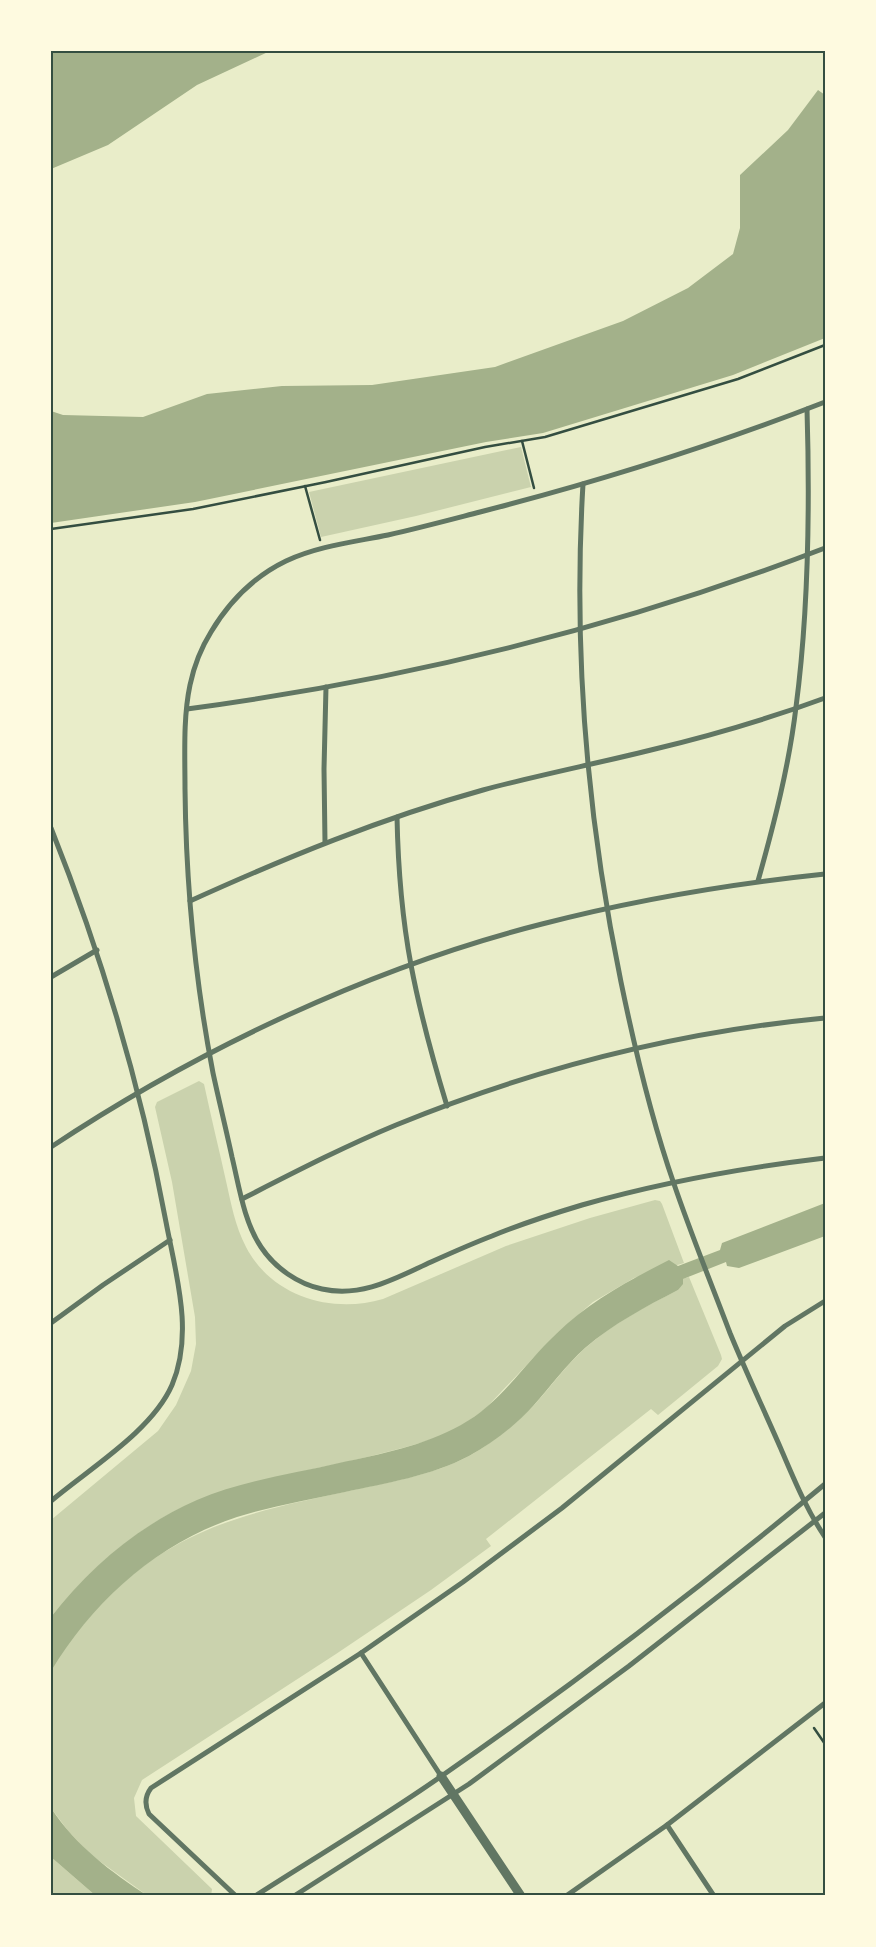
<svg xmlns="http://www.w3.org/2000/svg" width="876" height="1947" font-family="'Varela Round',sans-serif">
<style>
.green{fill:#cad2ad}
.water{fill:#a3b18a}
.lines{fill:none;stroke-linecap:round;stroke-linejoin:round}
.path{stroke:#344e41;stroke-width:2.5}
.minor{stroke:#617663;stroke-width:5}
.tertiary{stroke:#617663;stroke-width:9}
.neatline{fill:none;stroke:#344e41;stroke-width:2}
</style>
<rect width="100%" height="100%" fill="#e9edc9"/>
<!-- green -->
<g class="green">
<path d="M 521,447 L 531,487 L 416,516 L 321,537 L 309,492 Z"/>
<path d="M 199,1081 L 204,1084 C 211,1117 219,1149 226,1181 C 231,1203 235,1226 246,1247 C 272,1297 332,1314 383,1299 L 506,1246 L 590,1218 L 655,1200 L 660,1201 L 662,1204 L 684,1263 L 634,1278 L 593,1302 L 555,1335 L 484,1410 L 464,1424 L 444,1435 L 420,1443 C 376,1456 331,1465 287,1475 C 257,1482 227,1488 199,1500 C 141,1523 89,1569 51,1617 L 51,1520 L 158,1431 L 176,1405 L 191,1371 L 196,1344 L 195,1317 L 172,1182 L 155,1107 L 157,1102 Z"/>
<path d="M 689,1277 L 721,1355 L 722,1359 L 718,1366 L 658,1415 L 651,1409 L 486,1539 L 491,1546 L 431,1590 L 336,1654 L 142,1780 L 134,1798 L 136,1816 L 212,1889 L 211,1896 L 148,1896 L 91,1855 L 69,1832 L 51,1808 C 51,1776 51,1745 51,1714 C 51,1701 49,1686 51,1673 C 53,1659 82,1626 92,1614 C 171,1526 247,1513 358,1489 C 395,1481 435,1474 469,1456 C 489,1445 521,1420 536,1403 C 552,1385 566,1366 583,1350 C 612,1324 644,1307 678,1290 L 682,1279 Z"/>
<path d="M 51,1857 L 96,1896 L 51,1896 Z"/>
</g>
<!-- water -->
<g class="water">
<path d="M 51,51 L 270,51 L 197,85 L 108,145 L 51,169 Z"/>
<path d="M 818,90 L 825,95 L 825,338 L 733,375 L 543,433 L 486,442 L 195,502 L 51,523 L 51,411 L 63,415 L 143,417 L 207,394 L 282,386 L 372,385 L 495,367 L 623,321 L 688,288 L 733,254 L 740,228 L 740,175 L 788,130 Z"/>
<path d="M 825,1203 L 825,1236 L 739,1268 L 727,1266 L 726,1262 L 683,1279 L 683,1284 L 678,1290 C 645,1307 613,1324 585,1348 C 566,1365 551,1386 534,1405 C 516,1425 493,1443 469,1456 C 431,1476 386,1483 345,1492 C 309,1500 272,1506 237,1517 C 158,1543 94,1600 51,1671 L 51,1617 C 90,1567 138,1526 197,1500 C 241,1481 292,1474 339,1463 C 381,1454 423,1446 461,1425 C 500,1404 524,1364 556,1334 C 590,1301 628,1281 669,1260 L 678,1266 L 720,1250 L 722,1243 Z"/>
<path d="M 51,1808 C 76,1846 111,1872 148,1896 L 96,1896 L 51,1857 Z"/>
</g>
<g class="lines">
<!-- path -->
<g class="path">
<path d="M 522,441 L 534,488"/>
<path d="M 305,486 L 320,540"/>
<path d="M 51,529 L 193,509 L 326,482 L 485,447 L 545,437 L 738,379 L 825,345"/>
<path d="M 814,1728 L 825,1744"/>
</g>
<!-- minor -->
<g class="minor">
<path d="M 825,402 C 712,446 597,482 480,512 C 449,520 419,528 388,535 C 354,542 318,546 286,561 C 255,576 229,602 211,632 C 201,648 194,666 190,685 C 183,718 185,755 185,789 C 186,884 195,980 213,1073 C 219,1101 226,1129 232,1157 C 239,1186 244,1222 261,1247 C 275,1268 298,1284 322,1289 C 362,1298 396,1278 431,1262 C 451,1253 471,1244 492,1236 C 521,1224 552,1214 582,1205 C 663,1182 741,1168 825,1158"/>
<path d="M 583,484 C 573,651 587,818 621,982 C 635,1050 651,1118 674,1184 C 691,1234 711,1283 730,1333 C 746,1372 764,1410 781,1449 C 794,1479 806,1509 825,1537"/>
<path d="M 187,709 C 404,680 620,627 825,548"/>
<path d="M 397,817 C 398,867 402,917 411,965 C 420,1013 433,1060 447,1106"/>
<path d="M 51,828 C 102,956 141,1087 166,1222 C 176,1275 194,1333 172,1385 C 152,1431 90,1468 51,1501"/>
<path d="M 325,843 L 324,769 L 326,687"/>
<path d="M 758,881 C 774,824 789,766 796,707 C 809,608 810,509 807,409"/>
<path d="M 190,901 C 285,858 382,818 483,790 C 538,775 595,764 651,750 C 710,736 768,719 825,698"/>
<path d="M 51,977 L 97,950"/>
<path d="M 51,1147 C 197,1050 372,967 542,924 C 635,900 729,884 825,874"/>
<path d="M 242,1199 C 293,1173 343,1147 396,1125 C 533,1069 677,1032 825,1018"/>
<path d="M 51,1323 L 103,1285 L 170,1240"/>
<path d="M 361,1653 L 441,1776"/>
<path d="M 667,1825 L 714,1896"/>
<path d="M 236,1896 L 149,1814 C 144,1804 145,1796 151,1788 L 361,1653 L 463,1582 L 562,1508 L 785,1326 L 825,1301"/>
<path d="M 255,1896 C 317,1856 382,1818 443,1775 C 574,1684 702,1586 825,1484"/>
<path d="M 294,1896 L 469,1784 L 629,1666 L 825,1513"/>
<path d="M 566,1896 L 667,1825 L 825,1703"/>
</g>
<!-- tertiary -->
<path class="tertiary" d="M 441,1776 L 521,1896"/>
</g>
<!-- border -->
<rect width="876" height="1947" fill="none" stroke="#fefae0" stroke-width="105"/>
<rect x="52" y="52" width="772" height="1842" class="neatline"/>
</svg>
